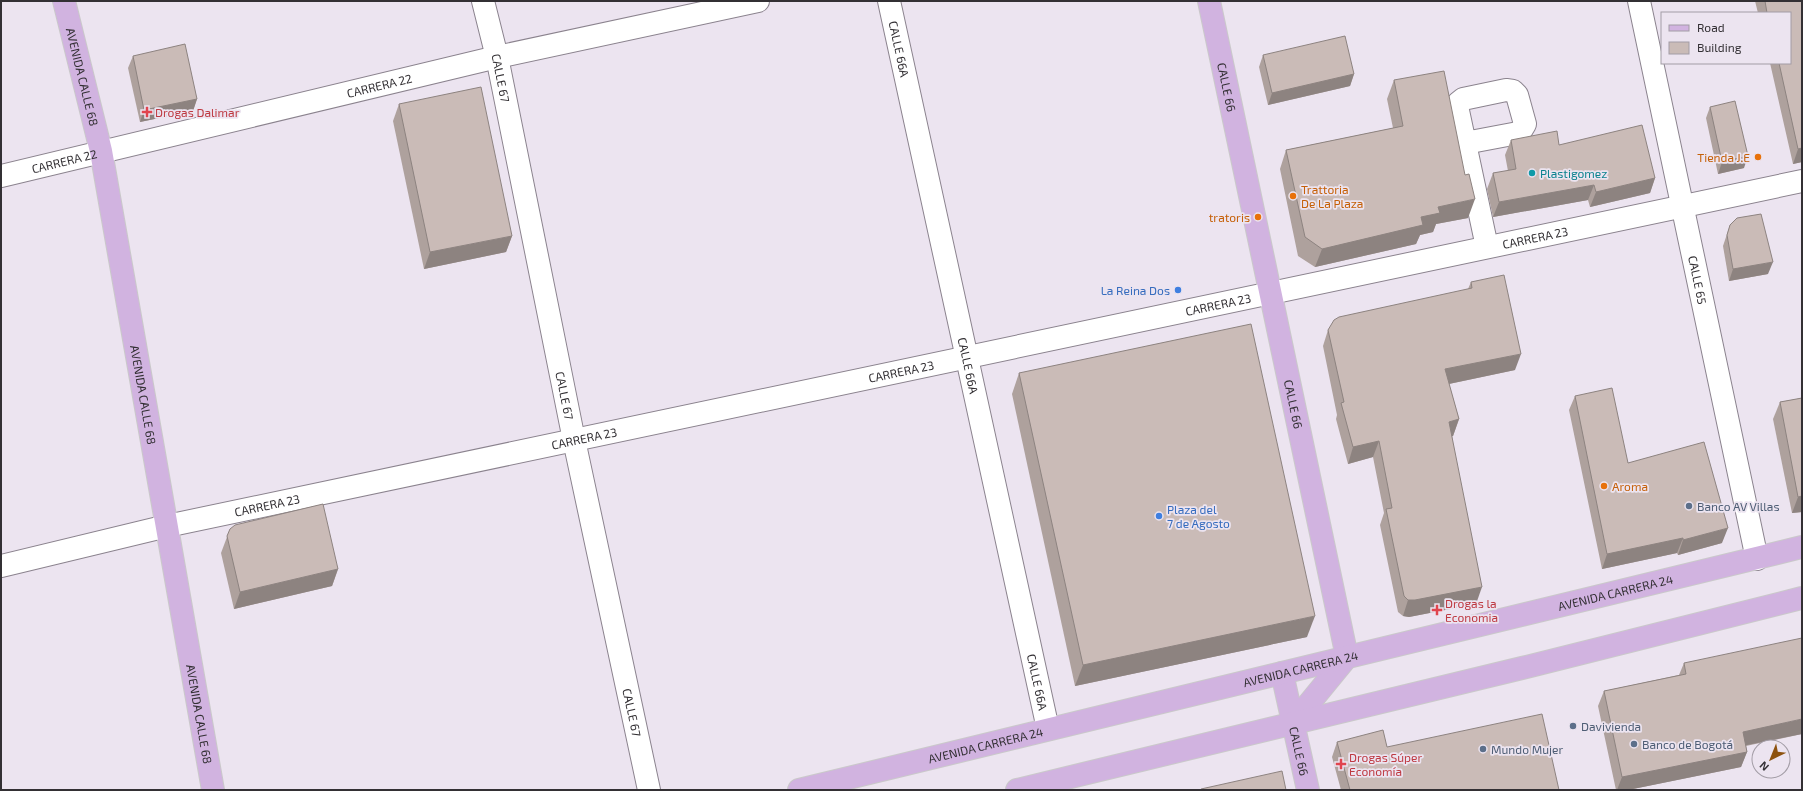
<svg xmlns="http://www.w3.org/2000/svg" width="1803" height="791" font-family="'Exo 2',sans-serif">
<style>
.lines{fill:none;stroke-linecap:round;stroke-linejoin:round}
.minor-casing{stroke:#8b838e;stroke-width:24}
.major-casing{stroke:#cac9ca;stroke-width:24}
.minor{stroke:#fff;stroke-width:22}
.major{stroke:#d1b3e0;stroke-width:22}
.wall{fill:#aea19d}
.shaded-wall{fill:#8d8380}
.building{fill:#cabbb7;stroke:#8d8380}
.health-dot{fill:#e0444e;stroke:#ece4f0;stroke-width:1.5}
.food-dot{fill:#e8710a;stroke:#ece4f0;stroke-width:1.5}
.culture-dot{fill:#0f9aa8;stroke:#ece4f0;stroke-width:1.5}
.shop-dot{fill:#3f7fe0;stroke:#ece4f0;stroke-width:1.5}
.service-dot{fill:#5c6f8a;stroke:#ece4f0;stroke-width:1.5}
.labels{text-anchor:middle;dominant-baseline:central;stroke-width:3.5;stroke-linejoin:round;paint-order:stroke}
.street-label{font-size:12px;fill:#333034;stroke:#ece4f0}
.health-label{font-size:12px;fill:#be3a42;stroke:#ece4f0;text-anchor:start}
.food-label{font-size:12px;fill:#c56008;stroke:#ece4f0;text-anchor:end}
.culture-label{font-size:12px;fill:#0d838f;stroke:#ece4f0;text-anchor:start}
.shop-label{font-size:12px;fill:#366cbe;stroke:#ece4f0;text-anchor:end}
.service-label{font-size:12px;fill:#4e5e75;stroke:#ece4f0;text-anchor:start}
</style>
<rect width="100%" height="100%" fill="#ece4f0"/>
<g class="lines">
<!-- minor casing -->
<g class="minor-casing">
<g id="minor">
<path id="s1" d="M 483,1 L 497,57 L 574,440 L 649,790"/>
<path id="s2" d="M 889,1 L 1048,729"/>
<path id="s3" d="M 1639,1 L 1757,559"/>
<path d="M 1465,143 L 1518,133 L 1522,129 L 1525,124 L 1517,95 L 1513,91 L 1506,90 L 1463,99 L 1458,103 L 1457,106 L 1487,247"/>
<path id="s4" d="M 1,176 L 497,57 L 758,1"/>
<path id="s5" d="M 1,566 L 167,526 L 1802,181"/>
</g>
</g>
<!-- major casing -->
<g class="major-casing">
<g id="major">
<path id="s6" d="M 64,1 L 101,151 L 213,790"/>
<path id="s7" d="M 1209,1 L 1347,657"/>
<path id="s8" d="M 1282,673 L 1308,790"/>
<path d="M 1293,723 L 1347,657"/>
<path id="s9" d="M 799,790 L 1802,547"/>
<path d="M 1017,790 L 1522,668 L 1802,598"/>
</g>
</g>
<!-- minor -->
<use href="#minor" class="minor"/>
<!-- major -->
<use href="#major" class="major"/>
</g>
<!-- wall -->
<g class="wall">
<path d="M 1755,1 L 1802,1 L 1802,162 L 1793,164 L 1770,63 L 1790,63 L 1790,13 L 1758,13 Z"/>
<path d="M 1263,55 L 1354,74 L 1350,86 L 1268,105 L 1259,67 Z"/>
<path d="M 133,56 L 197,99 L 193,111 L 140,122 L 128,68 Z"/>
<path d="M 1394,80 L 1468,218 L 1436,224 L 1433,232 L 1420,235 L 1416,244 L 1315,267 L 1298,256 L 1280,169 L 1286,150 L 1393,128 L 1387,99 Z"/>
<path d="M 399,104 L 512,236 L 506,252 L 424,269 L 393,121 Z"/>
<path d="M 1710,107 L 1744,168 L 1718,174 L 1706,118 Z"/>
<path d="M 1511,140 L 1559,145 L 1655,178 L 1650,193 L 1590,207 L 1588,200 L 1493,217 L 1487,189 L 1493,173 L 1508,171 L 1505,155 Z"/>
<path d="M 1730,225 L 1768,274 L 1729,281 L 1723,246 Z"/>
<path d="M 1471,282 L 1515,370 L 1449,384 L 1459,419 L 1453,436 L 1452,436 L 1476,604 L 1409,617 L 1403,616 L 1398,612 L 1380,525 L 1384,513 L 1373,457 L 1348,464 L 1336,419 L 1337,415 L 1323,346 L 1328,330 L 1468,289 Z"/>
<path d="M 1019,373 L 1307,637 L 1075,686 L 1012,394 Z"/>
<path d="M 1575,396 L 1628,463 L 1722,543 L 1678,555 L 1677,553 L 1602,569 L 1569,410 Z"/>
<path d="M 1802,398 L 1802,512 L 1792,513 L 1773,419 L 1780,402 Z"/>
<path d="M 230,529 L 338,569 L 332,586 L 234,609 L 221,553 Z"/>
<path d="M 1684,663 L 1802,734 L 1746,746 L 1747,752 L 1741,767 L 1628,790 L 1616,790 L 1598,706 L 1604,691 L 1679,675 Z"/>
<path d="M 1337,742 L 1387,747 L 1559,790 L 1341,790 L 1332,757 Z"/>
</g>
<!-- shaded-wall -->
<g class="shaded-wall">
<path d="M 1354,74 L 1350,86 L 1268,105 L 1272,93 Z"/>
<path d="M 197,99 L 193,111 L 140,122 L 144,110 Z"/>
<path d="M 1802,148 L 1802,162 L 1793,164 L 1798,149 Z"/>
<path d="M 1748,156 L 1744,168 L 1718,174 L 1722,162 Z"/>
<path d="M 1655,178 L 1650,193 L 1590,207 L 1596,192 Z"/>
<path d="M 1594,185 L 1588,200 L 1493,217 L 1499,202 Z"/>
<path d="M 1475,199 L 1468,218 L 1436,224 L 1433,232 L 1420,235 L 1416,244 L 1315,267 L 1322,249 L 1421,217 L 1438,207 Z"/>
<path d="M 512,236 L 506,252 L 424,269 L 430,252 Z"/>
<path d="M 1773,262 L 1768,274 L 1729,281 L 1733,269 Z"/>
<path d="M 1521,354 L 1515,370 L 1439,386 L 1445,369 Z"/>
<path d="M 1459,419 L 1453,436 L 1443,438 L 1449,422 Z"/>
<path d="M 1379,441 L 1373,457 L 1348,464 L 1353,447 Z"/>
<path d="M 1802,496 L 1802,512 L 1792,513 L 1798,497 Z"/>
<path d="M 1728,528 L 1722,543 L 1678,555 L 1683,540 Z"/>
<path d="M 1683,538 L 1677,553 L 1602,569 L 1607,554 Z"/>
<path d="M 338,569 L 332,586 L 234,609 L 240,592 Z"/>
<path d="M 1482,587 L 1476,604 L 1409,617 L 1403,616 L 1408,600 Z"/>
<path d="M 1315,616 L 1307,637 L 1075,686 L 1083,665 Z"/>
<path d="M 1802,719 L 1802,734 L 1737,747 L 1743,732 Z"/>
<path d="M 1747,752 L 1741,767 L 1628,790 L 1617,790 L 1622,777 Z"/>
</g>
<!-- building -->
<g class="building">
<path d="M 1765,1 L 1802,1 L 1802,148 L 1798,149 L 1779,63 L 1790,63 L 1790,13 L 1767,13 Z"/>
<path d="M 1345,36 L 1354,74 L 1272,93 L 1263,55 Z"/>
<path d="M 185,44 L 197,99 L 144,110 L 133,56 Z"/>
<path d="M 1444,71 L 1465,175 L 1469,174 L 1475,199 L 1438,207 L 1440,213 L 1421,217 L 1423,225 L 1322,249 L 1305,237 L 1286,150 L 1403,126 L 1394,80 Z"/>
<path d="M 481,87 L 512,236 L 430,252 L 399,104 Z"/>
<path d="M 1735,101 L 1748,156 L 1722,162 L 1710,107 Z"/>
<path d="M 1642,125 L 1655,178 L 1596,192 L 1594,185 L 1499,202 L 1493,173 L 1516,169 L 1511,140 L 1557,131 L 1559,145 Z"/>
<path d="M 1761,214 L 1773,262 L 1733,269 L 1727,235 L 1730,225 L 1737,218 Z"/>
<path d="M 1504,275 L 1521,354 L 1445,369 L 1459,419 L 1449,422 L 1482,587 L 1415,600 L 1408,600 L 1404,596 L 1386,509 L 1392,508 L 1379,441 L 1353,447 L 1341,403 L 1344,402 L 1328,330 L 1334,320 L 1339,317 L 1472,288 L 1471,282 Z"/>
<path d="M 1251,324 L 1315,616 L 1083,665 L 1019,373 Z"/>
<path d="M 1612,388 L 1628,463 L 1704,442 L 1728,528 L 1683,540 L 1683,538 L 1607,554 L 1575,396 Z"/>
<path d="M 1802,398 L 1802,496 L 1798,497 L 1780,402 Z"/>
<path d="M 323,504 L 338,569 L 240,592 L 227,536 L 230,529 L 235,525 Z"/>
<path d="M 1802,638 L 1802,719 L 1743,732 L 1747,752 L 1622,777 L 1604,691 L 1686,674 L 1684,663 Z"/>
<path d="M 1542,714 L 1559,790 L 1350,790 L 1337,742 L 1383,730 L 1387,747 Z"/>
<path d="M 1282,771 L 1286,790 L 1202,790 L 1201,789 Z"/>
</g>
<!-- markers -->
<g class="health-dot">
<path d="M145 106h4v4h4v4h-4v4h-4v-4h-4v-4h4z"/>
<path d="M1435 604h4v4h4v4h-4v4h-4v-4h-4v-4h4z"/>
<path d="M1339 758h4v4h4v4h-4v4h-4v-4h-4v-4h4z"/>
</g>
<g class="food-dot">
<circle cx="1758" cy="157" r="4"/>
<circle cx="1293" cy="196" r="4"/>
<circle cx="1258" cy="217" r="4"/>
<circle cx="1604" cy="486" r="4"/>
</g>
<circle class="culture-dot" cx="1532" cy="173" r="4"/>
<g class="shop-dot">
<circle cx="1178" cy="290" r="4"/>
<circle cx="1159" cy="516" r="4"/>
</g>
<g class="service-dot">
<circle cx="1689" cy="506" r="4"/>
<circle cx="1573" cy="726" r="4"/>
<circle cx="1634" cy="744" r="4"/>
<circle cx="1483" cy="749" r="4"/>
</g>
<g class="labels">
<!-- street labels -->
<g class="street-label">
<text stroke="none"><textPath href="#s2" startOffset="49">CALLE 66A</textPath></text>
<text stroke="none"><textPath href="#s6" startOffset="78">AVENIDA CALLE 68</textPath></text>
<text stroke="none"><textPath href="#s1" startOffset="79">CALLE 67</textPath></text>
<text stroke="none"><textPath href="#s4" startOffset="389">CARRERA 22</textPath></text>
<text stroke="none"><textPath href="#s7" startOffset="88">CALLE 66</textPath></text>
<text stroke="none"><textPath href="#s4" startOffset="65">CARRERA 22</textPath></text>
<text stroke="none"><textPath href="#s5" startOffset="1569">CARRERA 23</textPath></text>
<text stroke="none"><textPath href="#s3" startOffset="285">CALLE 65</textPath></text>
<text stroke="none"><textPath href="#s5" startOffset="1245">CARRERA 23</textPath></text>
<text stroke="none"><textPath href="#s2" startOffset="373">CALLE 66A</textPath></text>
<text stroke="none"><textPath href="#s5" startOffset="921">CARRERA 23</textPath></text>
<text stroke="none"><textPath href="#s6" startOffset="402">AVENIDA CALLE 68</textPath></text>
<text stroke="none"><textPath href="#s1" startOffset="403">CALLE 67</textPath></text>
<text stroke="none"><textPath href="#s7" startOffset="412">CALLE 66</textPath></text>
<text stroke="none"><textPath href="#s5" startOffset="597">CARRERA 23</textPath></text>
<text stroke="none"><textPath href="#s5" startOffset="273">CARRERA 23</textPath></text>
<text stroke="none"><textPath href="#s9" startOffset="840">AVENIDA CARRERA 24</textPath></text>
<text stroke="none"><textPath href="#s9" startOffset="516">AVENIDA CARRERA 24</textPath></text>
<text stroke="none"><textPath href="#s2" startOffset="697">CALLE 66A</textPath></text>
<text stroke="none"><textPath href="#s6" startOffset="726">AVENIDA CALLE 68</textPath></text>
<text stroke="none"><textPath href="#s1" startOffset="727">CALLE 67</textPath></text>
<text stroke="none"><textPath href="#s9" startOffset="192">AVENIDA CARRERA 24</textPath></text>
<text stroke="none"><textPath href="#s8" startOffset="80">CALLE 66</textPath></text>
</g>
<!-- health labels -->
<g class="health-label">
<text x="155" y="112">Drogas Dalimar</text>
<text x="1445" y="603">Drogas la<tspan x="1445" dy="14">Economia</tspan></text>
<text x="1349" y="757">Drogas Súper<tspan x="1349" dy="14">Economía</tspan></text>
</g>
<!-- food labels -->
<g class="food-label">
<text x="1750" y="157">Tienda J.E</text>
<text x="1301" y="189" text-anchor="start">Trattoria<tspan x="1301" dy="14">De La Plaza</tspan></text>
<text x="1250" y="217">tratoris</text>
<text x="1612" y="486" text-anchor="start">Aroma</text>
</g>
<!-- culture labels -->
<g class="culture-label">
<text x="1540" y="173">Plastigomez</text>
</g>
<!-- shop labels -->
<g class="shop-label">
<text x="1170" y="290">La Reina Dos</text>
<text x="1167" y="509" text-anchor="start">Plaza del<tspan x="1167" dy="14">7 de Agosto</tspan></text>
</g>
<!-- service labels -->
<g class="service-label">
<text x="1697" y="506">Banco AV Villas</text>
<text x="1581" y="726">Davivienda</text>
<text x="1642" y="744">Banco de Bogotá</text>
<text x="1491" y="749">Mundo Mujer</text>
</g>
</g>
<!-- border -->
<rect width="1803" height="791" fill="none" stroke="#333034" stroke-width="4"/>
<!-- legend -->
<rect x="1661" y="12" width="130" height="52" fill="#ece4f0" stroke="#a29ca5"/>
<rect x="1669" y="25" width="20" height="6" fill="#d1b3e0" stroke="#a29ca5"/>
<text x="1697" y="32" font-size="12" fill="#333034">Road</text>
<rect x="1669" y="42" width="20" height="12" fill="#cabbb7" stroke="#a29ca5"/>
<text x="1697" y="52" font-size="12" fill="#333034">Building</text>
<!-- north arrow -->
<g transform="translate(1771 759) rotate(223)"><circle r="19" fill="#ece4f0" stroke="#a29ca5"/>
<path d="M0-3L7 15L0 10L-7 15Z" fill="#8d520e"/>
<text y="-6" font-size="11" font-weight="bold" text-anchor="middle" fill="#333034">N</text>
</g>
</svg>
